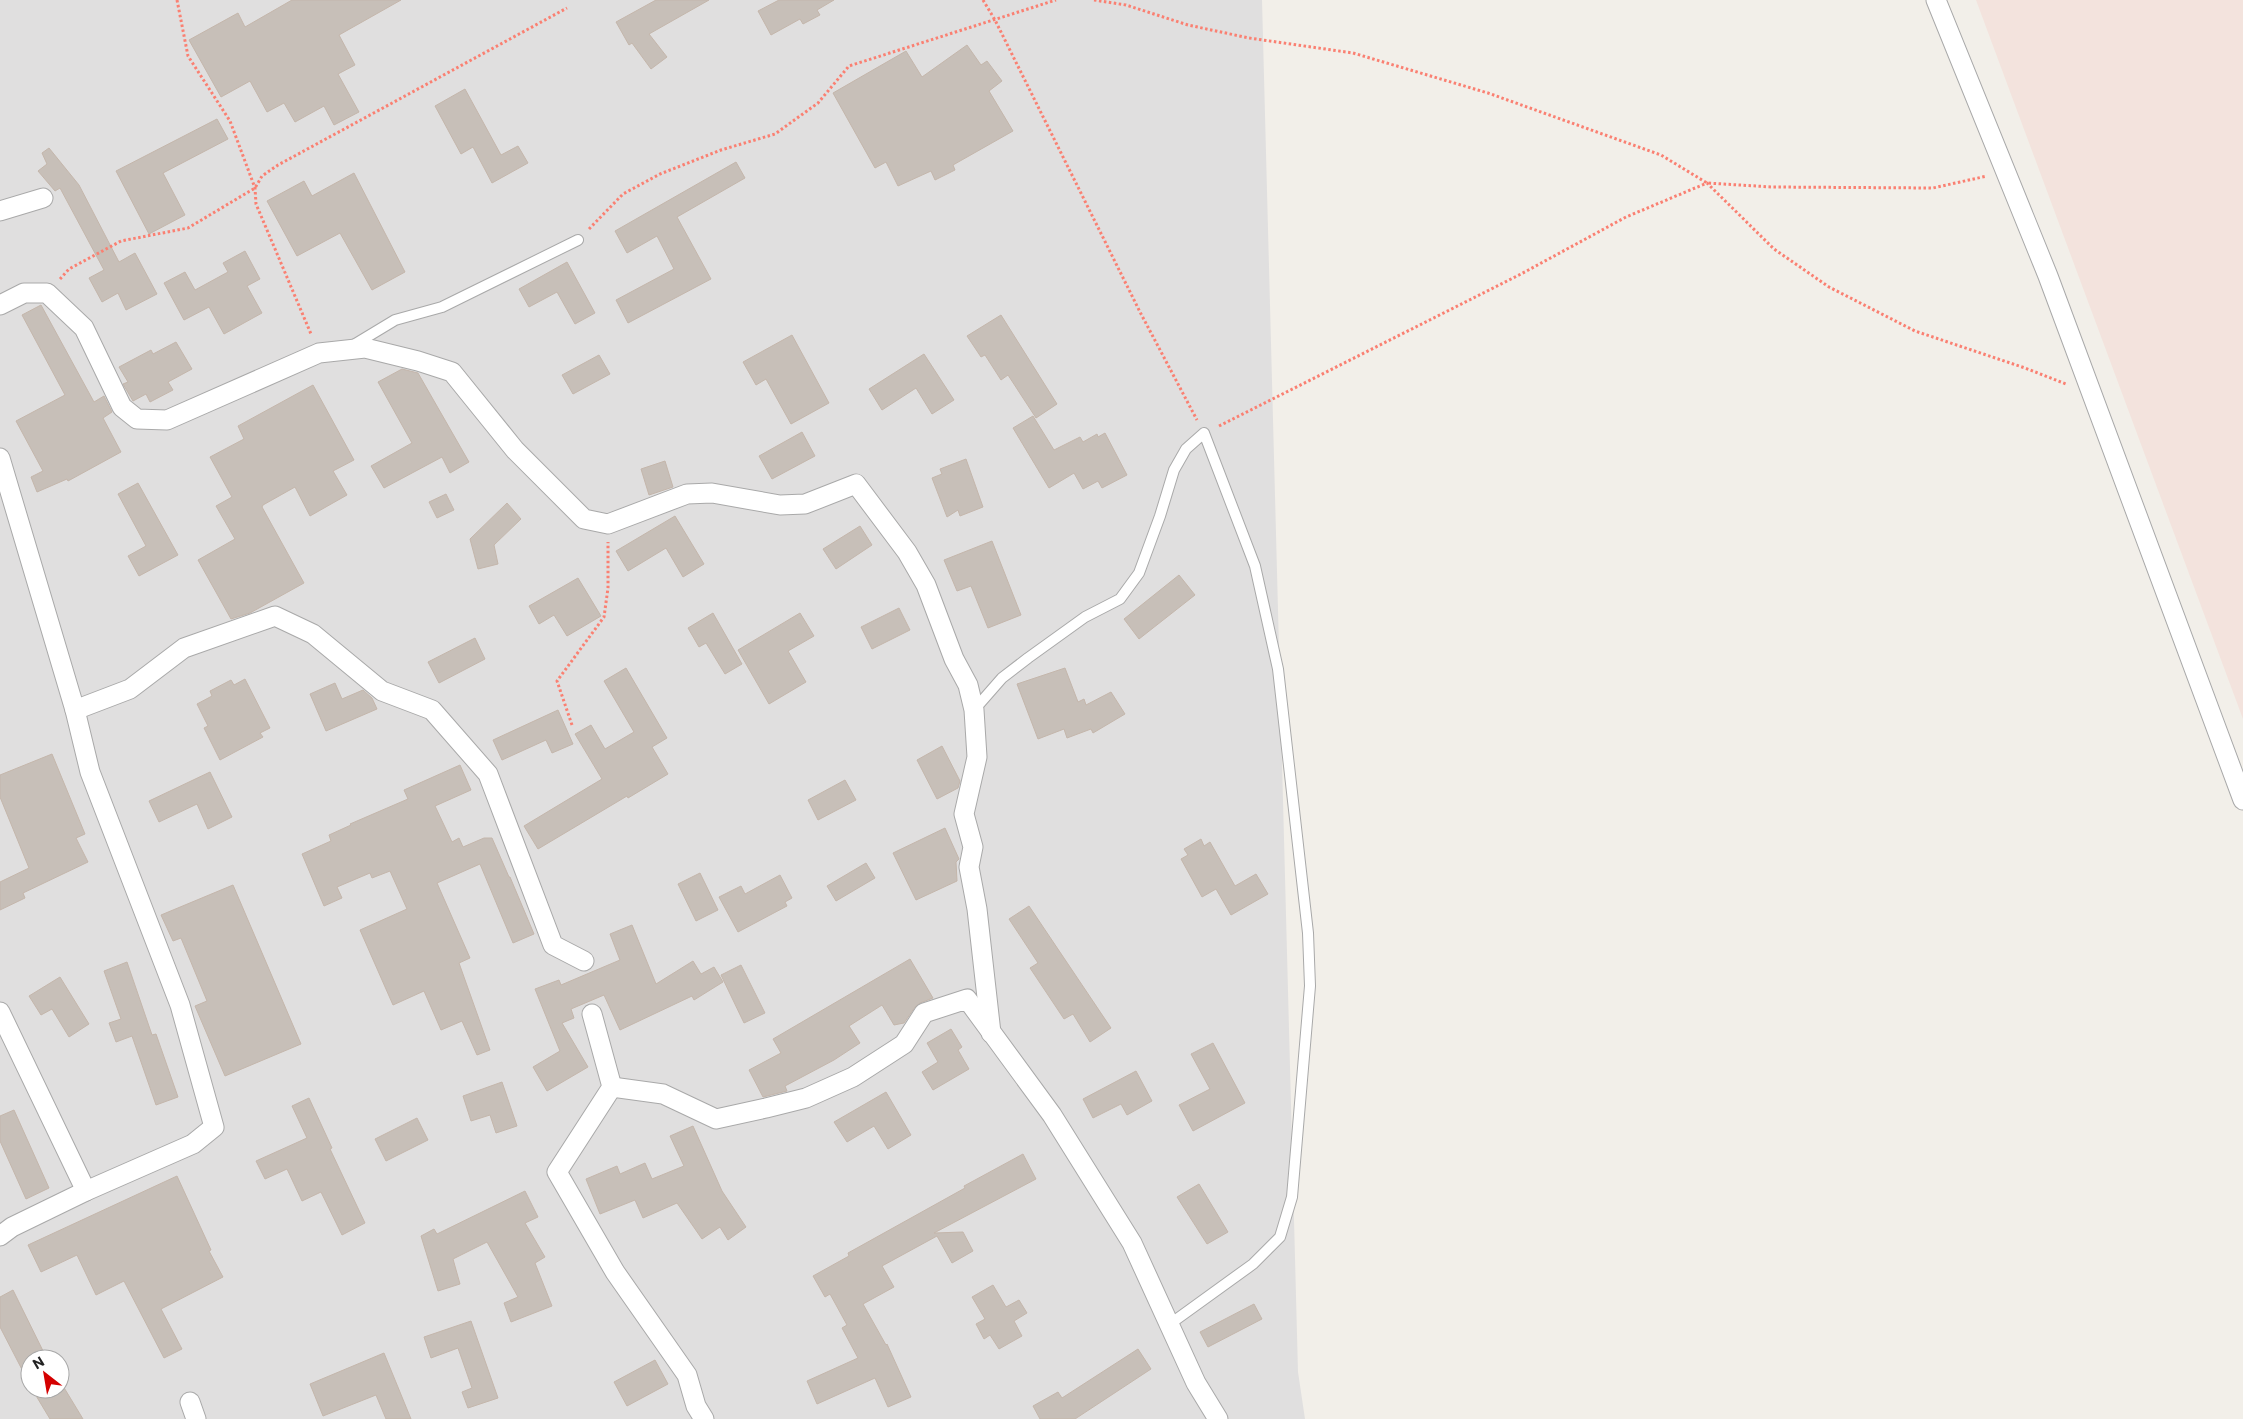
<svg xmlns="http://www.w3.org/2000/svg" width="2243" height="1419" font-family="Commissioner,sans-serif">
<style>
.residential{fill:#e0dfdf;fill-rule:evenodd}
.military{fill:#f3e3dd}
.building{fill:#c7bfb8;stroke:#c4b6ab}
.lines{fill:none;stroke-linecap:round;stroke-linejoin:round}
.lane-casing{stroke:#a9a9a9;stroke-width:12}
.street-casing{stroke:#a9a9a9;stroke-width:21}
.path{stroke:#fa8072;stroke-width:3;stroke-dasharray:2.5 2.5;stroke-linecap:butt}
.lane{stroke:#fff;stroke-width:10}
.street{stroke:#fff;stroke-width:19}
</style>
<rect width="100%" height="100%" fill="#f2efe9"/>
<!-- residential -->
<path class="residential" d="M 0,0 L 1262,0 L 1298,1372 L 1305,1419 L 0,1419 ZM 30,1359 L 60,1359 L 60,1389 L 30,1389 Z"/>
<!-- military -->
<path class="military" d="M 1976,0 L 2243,0 L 2243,719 Z"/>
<!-- building -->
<g class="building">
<path d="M 292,0 L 401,0 L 339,35 L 355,65 L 338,74 L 359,112 L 334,125 L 324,106 L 295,122 L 284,103 L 267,112 L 250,81 L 221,97 L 189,40 L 238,13 L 245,27 Z"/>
<path d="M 656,0 L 709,0 L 649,34 L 667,57 L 651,69 L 632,43 L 629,45 L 616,22 Z"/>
<path d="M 779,0 L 834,0 L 817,10 L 820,15 L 803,24 L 800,19 L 771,35 L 758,11 Z"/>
<path d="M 967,45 L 981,65 L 987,61 L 1002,81 L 989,91 L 1013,131 L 953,165 L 955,170 L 935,180 L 931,171 L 898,186 L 886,162 L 875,168 L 833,93 L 906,51 L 922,77 Z"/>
<path d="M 465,89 L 501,155 L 518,146 L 528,163 L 492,183 L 473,147 L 461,154 L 435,106 Z"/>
<path d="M 217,119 L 228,139 L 163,173 L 185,215 L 149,234 L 116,171 Z"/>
<path d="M 49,148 L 79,185 L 119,262 L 135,253 L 157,294 L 126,310 L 118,293 L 102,302 L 89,278 L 104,270 L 60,188 L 55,191 L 38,171 L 47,164 L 42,153 Z"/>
<path d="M 736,162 L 745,178 L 677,217 L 711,279 L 628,323 L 616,300 L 674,269 L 657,236 L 627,253 L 615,231 Z"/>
<path d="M 354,173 L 405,272 L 372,290 L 340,233 L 297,256 L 267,201 L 304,181 L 312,196 Z"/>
<path d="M 245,251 L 260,279 L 247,286 L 262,313 L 224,334 L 209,307 L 184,320 L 164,283 L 185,272 L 195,290 L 228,272 L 223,263 Z"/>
<path d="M 567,262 L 595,313 L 575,324 L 557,292 L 529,307 L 519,289 Z"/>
<path d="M 41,305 L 94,402 L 104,396 L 112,412 L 103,418 L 121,452 L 68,481 L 67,479 L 37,492 L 31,477 L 43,471 L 16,421 L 65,395 L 22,315 Z"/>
<path d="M 1001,315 L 1057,404 L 1036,418 L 1008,375 L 1001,380 L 985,355 L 981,357 L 967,336 Z"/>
<path d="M 792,335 L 829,403 L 791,424 L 766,379 L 756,385 L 743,362 Z"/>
<path d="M 176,342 L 192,369 L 168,382 L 173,390 L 150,402 L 146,394 L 133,401 L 123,384 L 128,382 L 119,367 L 151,350 L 153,354 Z"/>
<path d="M 924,354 L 954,400 L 932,414 L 916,388 L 882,410 L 869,389 Z"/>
<path d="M 599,355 L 610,374 L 573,394 L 562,375 Z"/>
<path d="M 402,369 L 418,373 L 469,462 L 450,473 L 442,457 L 384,488 L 371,466 L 412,443 L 378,382 Z"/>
<path d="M 313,385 L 354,460 L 333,471 L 347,495 L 310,516 L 295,487 L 263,505 L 262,507 L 304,583 L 250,613 L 231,619 L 198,560 L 235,539 L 216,506 L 232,497 L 210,457 L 244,439 L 238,426 Z"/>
<path d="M 1033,416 L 1054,450 L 1080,437 L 1083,442 L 1097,434 L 1098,437 L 1105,433 L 1127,475 L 1102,488 L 1098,481 L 1083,489 L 1074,473 L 1049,488 L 1013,428 Z"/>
<path d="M 802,432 L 815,456 L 772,479 L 759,456 Z"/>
<path d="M 966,459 L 983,507 L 960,516 L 958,510 L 947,517 L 932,478 L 942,474 L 940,469 Z"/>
<path d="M 665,461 L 673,487 L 649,495 L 641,469 Z"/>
<path d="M 138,483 L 178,555 L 139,576 L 128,556 L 146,546 L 118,494 Z"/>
<path d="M 446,494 L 454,510 L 437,518 L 429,502 Z"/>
<path d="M 507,503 L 521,519 L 494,545 L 498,564 L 478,569 L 470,539 Z"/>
<path d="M 675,516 L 704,564 L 683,577 L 666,548 L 628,571 L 616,551 Z"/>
<path d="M 860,526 L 872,545 L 836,569 L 823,549 Z"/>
<path d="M 992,541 L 1021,615 L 988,628 L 971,586 L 957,591 L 944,560 Z"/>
<path d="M 1179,575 L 1195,595 L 1139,639 L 1124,619 Z"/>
<path d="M 578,578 L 601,616 L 567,636 L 554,615 L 539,624 L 529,606 Z"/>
<path d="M 899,608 L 910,630 L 872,649 L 861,627 Z"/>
<path d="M 713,613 L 742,664 L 725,674 L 706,643 L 699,647 L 688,628 Z"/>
<path d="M 800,613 L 814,636 L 788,651 L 806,682 L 769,704 L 738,650 Z"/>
<path d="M 475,638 L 485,659 L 439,683 L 428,662 Z"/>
<path d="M 626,668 L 667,738 L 652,747 L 668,774 L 628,798 L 627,796 L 538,849 L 524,826 L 602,779 L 575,734 L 591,725 L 605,749 L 634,732 L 604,681 Z"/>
<path d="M 1065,668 L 1078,702 L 1084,699 L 1086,705 L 1111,692 L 1125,714 L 1093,733 L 1091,729 L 1067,738 L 1064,729 L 1038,739 L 1017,684 Z"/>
<path d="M 245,679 L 270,728 L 260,733 L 263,737 L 220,760 L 204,728 L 208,726 L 197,704 L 212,696 L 210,691 L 231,680 L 234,685 Z"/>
<path d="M 335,683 L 342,699 L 363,690 L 372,698 L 377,709 L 326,731 L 310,694 Z"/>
<path d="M 558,710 L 573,744 L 552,753 L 546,740 L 502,760 L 493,740 Z"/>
<path d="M 942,746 L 960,781 L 958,788 L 937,799 L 917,760 Z"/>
<path d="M 52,754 L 85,834 L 76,838 L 88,862 L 23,893 L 25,898 L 0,910 L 0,882 L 29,868 L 0,797 L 0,775 Z"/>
<path d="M 460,765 L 471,790 L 435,806 L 452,842 L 459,838 L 463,847 L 484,838 L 492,838 L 509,877 L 510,877 L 534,934 L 513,943 L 480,864 L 437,883 L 470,958 L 459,963 L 490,1050 L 477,1055 L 462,1021 L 441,1030 L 424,991 L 393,1005 L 360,930 L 407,909 L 390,871 L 372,878 L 370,873 L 337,887 L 342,898 L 324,906 L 302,854 L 331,841 L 329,835 L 351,825 L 350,824 L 408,799 L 404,790 Z"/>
<path d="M 210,772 L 232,817 L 208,829 L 197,804 L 159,822 L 149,801 Z"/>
<path d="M 845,780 L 856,800 L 818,820 L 808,800 Z"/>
<path d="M 945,828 L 959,859 L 956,862 L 957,881 L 916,900 L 893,853 Z"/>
<path d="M 1201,839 L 1204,846 L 1210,842 L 1235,886 L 1256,874 L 1268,894 L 1231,915 L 1216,889 L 1202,897 L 1181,859 L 1188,855 L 1184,849 Z"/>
<path d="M 866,863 L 875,878 L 836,901 L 827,886 Z"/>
<path d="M 700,873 L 718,910 L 696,921 L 678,884 Z"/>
<path d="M 780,875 L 792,898 L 785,902 L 787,906 L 738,932 L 719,897 L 741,886 L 745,894 Z"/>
<path d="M 233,885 L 301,1044 L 225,1076 L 195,1006 L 207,1001 L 181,938 L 173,941 L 161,915 Z"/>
<path d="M 1029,906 L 1111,1028 L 1090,1042 L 1073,1014 L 1064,1019 L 1030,968 L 1038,963 L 1009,919 Z"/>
<path d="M 632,925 L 656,984 L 693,961 L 701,974 L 714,967 L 723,982 L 694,1000 L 692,996 L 620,1030 L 604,995 L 571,1009 L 574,1018 L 562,1023 L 588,1067 L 547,1091 L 533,1067 L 560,1051 L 535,989 L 559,980 L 561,985 L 620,960 L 610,934 Z"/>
<path d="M 910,959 L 933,998 L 920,1003 L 915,1007 L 904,1023 L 894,1025 L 882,1005 L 849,1026 L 860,1043 L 834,1060 L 785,1086 L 787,1091 L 763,1097 L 749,1070 L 781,1053 L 773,1039 Z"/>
<path d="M 127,962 L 152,1035 L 156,1034 L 178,1097 L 156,1105 L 132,1036 L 116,1042 L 109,1023 L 121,1019 L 104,971 Z"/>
<path d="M 741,965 L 765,1013 L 744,1023 L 721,975 Z"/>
<path d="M 60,977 L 89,1024 L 69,1037 L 52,1009 L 41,1015 L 29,996 Z"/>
<path d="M 951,1029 L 962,1047 L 958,1050 L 969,1069 L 933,1090 L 922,1072 L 938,1062 L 927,1043 Z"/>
<path d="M 1213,1043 L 1245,1103 L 1193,1131 L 1179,1105 L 1210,1089 L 1191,1054 Z"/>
<path d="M 1136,1071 L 1152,1101 L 1127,1115 L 1121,1104 L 1093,1118 L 1083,1099 Z"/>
<path d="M 502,1082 L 517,1126 L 496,1133 L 490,1115 L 471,1121 L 463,1096 Z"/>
<path d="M 886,1092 L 911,1135 L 888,1149 L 874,1126 L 847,1142 L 834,1122 Z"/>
<path d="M 309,1098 L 332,1148 L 330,1149 L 365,1223 L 342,1235 L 321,1192 L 302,1201 L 287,1169 L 265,1179 L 256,1161 L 307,1138 L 292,1106 Z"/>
<path d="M 14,1110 L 49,1188 L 26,1199 L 0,1141 L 0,1116 Z"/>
<path d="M 417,1118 L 428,1140 L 386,1161 L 375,1139 Z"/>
<path d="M 693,1126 L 722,1191 L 746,1227 L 728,1240 L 720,1227 L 702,1239 L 677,1203 L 643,1218 L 635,1200 L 600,1214 L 586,1179 L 617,1166 L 620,1174 L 645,1163 L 652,1179 L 684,1166 L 670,1136 Z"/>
<path d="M 1023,1154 L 1036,1179 L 934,1233 L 963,1232 L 973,1251 L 952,1263 L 937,1236 L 882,1266 L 894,1287 L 863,1304 L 886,1345 L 887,1344 L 911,1397 L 888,1407 L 875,1378 L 817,1404 L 807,1381 L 858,1358 L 842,1328 L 847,1325 L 830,1294 L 825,1297 L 813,1276 L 849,1256 L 848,1253 L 965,1188 L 964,1186 Z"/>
<path d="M 177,1176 L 211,1250 L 209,1251 L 223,1277 L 161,1309 L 182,1349 L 164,1358 L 124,1281 L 96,1295 L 77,1255 L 41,1272 L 28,1245 Z"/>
<path d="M 1199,1184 L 1228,1232 L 1207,1244 L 1177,1197 Z"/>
<path d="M 525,1191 L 538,1217 L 525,1223 L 545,1257 L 535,1263 L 552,1306 L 511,1322 L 504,1303 L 518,1297 L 487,1242 L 453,1259 L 460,1284 L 438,1291 L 421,1236 L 434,1229 L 437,1234 Z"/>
<path d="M 993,1285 L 1006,1307 L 1019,1300 L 1027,1313 L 1014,1321 L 1022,1336 L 999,1349 L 990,1335 L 984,1339 L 976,1324 L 985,1319 L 972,1297 Z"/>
<path d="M 13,1290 L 47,1359 L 30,1359 L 30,1385 L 0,1327 L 0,1297 Z"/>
<path d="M 1254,1304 L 1262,1319 L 1208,1347 L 1200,1332 Z"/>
<path d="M 471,1321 L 498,1398 L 468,1408 L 462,1392 L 472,1388 L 458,1348 L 431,1358 L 424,1337 Z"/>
<path d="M 1138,1349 L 1151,1369 L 1075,1419 L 1040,1419 L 1033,1406 L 1058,1392 L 1062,1398 Z"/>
<path d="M 384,1353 L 411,1419 L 386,1419 L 376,1395 L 323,1416 L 310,1384 Z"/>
<path d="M 655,1360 L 668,1384 L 627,1406 L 614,1382 Z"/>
<path d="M 60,1381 L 83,1419 L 50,1419 L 32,1389 L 60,1389 Z"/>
</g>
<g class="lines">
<!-- lane casing -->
<g class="lane-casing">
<g id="lane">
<path d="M 352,346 L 395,320 L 442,307 L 578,240"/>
<path d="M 974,710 L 1002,678 L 1028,658 L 1085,617 L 1120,599 L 1139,573 L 1160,516 L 1174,470 L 1186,449 L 1204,433 L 1255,566 L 1278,669 L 1308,933 L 1310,986 L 1292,1197 L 1280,1237 L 1253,1264 L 1170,1324"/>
</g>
</g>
<!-- street casing -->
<g class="street-casing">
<g id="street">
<path d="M 1936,0 L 2048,276 L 2243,800"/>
<path d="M 0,211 L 43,198"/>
<path d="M 0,305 L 24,293 L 47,293 L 84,328 L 122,407 L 137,419 L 167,420 L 319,353 L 365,348 L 418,361 L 452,372 L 515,450 L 584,519 L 608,524 L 687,494 L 712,493 L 780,505 L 805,504 L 856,484 L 907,552 L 926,585 L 954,659 L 968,685 L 974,710 L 977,757 L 964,814 L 973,847 L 969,867 L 977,909 L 991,1033"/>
<path d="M 0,458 L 75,710 L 90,772 L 180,1005 L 214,1127 L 193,1144 L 86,1191 L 12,1227 L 0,1236"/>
<path d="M 75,710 L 130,689 L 184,648 L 275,616 L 313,634 L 382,691 L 432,710 L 488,774 L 553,945 L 584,961"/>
<path d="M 0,1012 L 86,1191"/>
<path d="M 592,1014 L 612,1087 L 557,1172 L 615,1272 L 687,1375 L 696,1406 L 704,1419"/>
<path d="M 612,1087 L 663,1094 L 716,1119 L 766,1108 L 806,1098 L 853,1077 L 904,1044 L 924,1013 L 967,999 L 1052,1115 L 1132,1243 L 1196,1383 L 1218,1419"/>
<path d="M 190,1402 L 196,1419"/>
</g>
</g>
<!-- path -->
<g class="path">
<path d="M 177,0 L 188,56 L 230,121 L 255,188 L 256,204 L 311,334"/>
<path d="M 983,0 L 995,20 L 1140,312 L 1197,420"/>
<path d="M 1094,0 L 1126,5 L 1188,25 L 1249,38 L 1353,53 L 1488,93 L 1661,155 L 1707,183 L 1772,187 L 1933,188 L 1987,176"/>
<path d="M 589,229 L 623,194 L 660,174 L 721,150 L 775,134 L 818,103 L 849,66 L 1056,0"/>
<path d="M 60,279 L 69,269 L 121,241 L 188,228 L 255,188 L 262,176 L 278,165 L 567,8"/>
<path d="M 1219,426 L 1521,274 L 1626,217 L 1707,183 L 1774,249 L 1829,287 L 1915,331 L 2025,368 L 2066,384"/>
<path d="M 572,725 L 557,681 L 604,617 L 608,588 L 608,542"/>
</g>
<!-- lane -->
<use href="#lane" class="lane"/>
<!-- street -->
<use href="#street" class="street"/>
</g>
<!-- north arrow -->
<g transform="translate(45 1374) rotate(329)"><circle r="24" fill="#ffffff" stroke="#a7a7a7"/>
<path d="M0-4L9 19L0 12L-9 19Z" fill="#d40000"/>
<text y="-8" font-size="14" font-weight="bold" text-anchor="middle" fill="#222222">N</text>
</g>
</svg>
